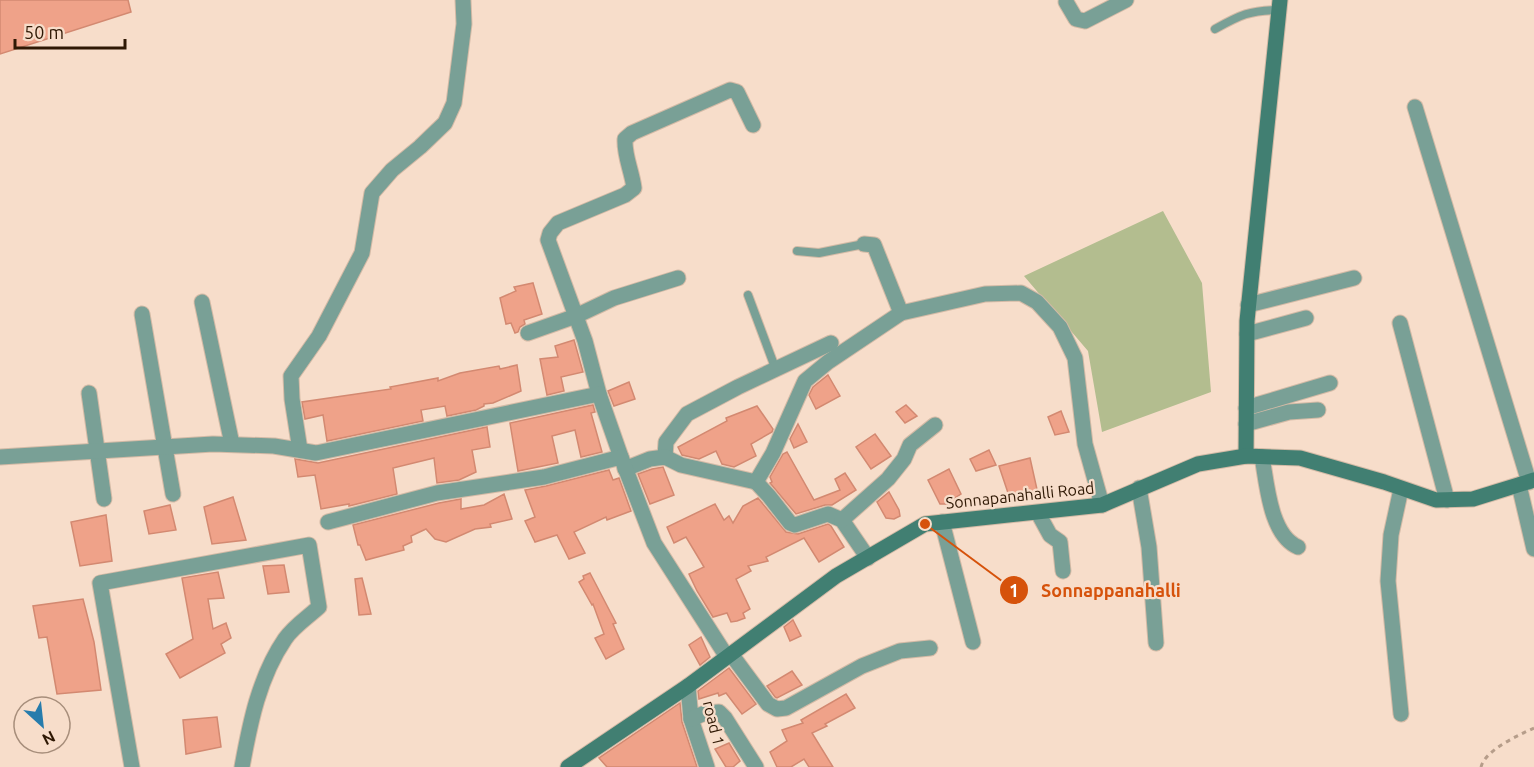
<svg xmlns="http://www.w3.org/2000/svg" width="1534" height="767" font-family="Ubuntu,sans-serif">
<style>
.green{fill:#b3bd8f}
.building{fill:#efa289;stroke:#d38971;stroke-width:1.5}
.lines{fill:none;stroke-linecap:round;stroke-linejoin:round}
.lane-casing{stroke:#d3baa6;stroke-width:10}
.street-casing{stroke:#d3baa6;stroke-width:17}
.secondary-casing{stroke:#d3baa6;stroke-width:17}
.path{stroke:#b69d8a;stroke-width:3;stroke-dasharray:4.5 4.5;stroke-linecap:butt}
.lane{stroke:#79a096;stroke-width:8}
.street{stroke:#79a096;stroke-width:15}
.secondary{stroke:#417f72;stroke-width:15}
.labels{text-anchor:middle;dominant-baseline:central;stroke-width:4.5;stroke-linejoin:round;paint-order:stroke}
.street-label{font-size:16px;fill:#2f1804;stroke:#f7ddca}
.leader{fill:none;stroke:#d6520b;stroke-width:2}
.callout-dot{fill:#d6520b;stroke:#f7ddca;stroke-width:2}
.mark-label{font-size:18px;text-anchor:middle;font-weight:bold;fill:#fff}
.callout-label{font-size:18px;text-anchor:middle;font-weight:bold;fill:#d6520b;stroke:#f7ddca;stroke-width:4.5;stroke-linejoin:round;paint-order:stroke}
</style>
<rect width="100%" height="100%" fill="#f7ddca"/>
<!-- green -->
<path class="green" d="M 1163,211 L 1202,283 L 1211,392 L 1102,432 L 1088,351 L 1024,276 Z"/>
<!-- building -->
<g class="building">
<path d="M 0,0 L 128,0 L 131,12 L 0,54 Z"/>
<path d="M 533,283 L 542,314 L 524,320 L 525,324 L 520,327 L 518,332 L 515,333 L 511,323 L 506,324 L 500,298 L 516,291 L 514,287 Z"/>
<path d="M 574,340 L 583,372 L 561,377 L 564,391 L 547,395 L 540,359 L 558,357 L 555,346 Z"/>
<path d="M 517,365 L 521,391 L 493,403 L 484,404 L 484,406 L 476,410 L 447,416 L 445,406 L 421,410 L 423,421 L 327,441 L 323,415 L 305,419 L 302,402 L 391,389 L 390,387 L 438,378 L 438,381 L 460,373 L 499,366 L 500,369 Z"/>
<path d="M 828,375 L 840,396 L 816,409 L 809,395 L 813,387 Z"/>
<path d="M 629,382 L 635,399 L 614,406 L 608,391 Z"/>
<path d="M 593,405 L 595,412 L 591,413 L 602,452 L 581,457 L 575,430 L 552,436 L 558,463 L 518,471 L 510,423 Z"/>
<path d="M 906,405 L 917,416 L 905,423 L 896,412 Z"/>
<path d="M 757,406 L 773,429 L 772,432 L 751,444 L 756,456 L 734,467 L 722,464 L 716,451 L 699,459 L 682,455 L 678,447 L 727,421 L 726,418 Z"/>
<path d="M 1061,411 L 1069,432 L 1055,435 L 1048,417 Z"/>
<path d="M 798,424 L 807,442 L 794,448 L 790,439 Z"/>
<path d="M 487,427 L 490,447 L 472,450 L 476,472 L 459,480 L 437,483 L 434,458 L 393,468 L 397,494 L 349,506 L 349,504 L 321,509 L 315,475 L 298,477 L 295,459 L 318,463 Z"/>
<path d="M 875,434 L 891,456 L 871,469 L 856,447 Z"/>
<path d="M 989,450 L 996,465 L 976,471 L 970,459 Z"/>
<path d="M 787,452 L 814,500 L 840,490 L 835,479 L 845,473 L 856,490 L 832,505 L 825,505 L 796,514 L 770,483 L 772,482 L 770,477 L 783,454 Z"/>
<path d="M 1030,458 L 1038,494 L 1010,499 L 999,466 Z"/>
<path d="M 663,467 L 674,495 L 650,504 L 638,474 L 652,469 Z"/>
<path d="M 949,469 L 961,494 L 955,498 L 955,504 L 940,504 L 928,480 Z"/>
<path d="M 609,470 L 613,480 L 619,478 L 631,511 L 607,520 L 606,517 L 574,532 L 585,553 L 569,559 L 557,535 L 535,542 L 525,521 L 535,517 L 525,490 L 546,486 Z"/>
<path d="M 889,492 L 899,510 L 900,516 L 894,519 L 886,518 L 877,502 Z"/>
<path d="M 504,494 L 512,519 L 490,524 L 491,527 L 475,529 L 446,542 L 435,539 L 426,529 L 411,536 L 412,542 L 403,546 L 404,550 L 366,560 L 360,545 L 358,545 L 353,525 L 439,503 L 461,499 L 461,509 L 484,505 Z"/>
<path d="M 233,497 L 246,540 L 212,544 L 204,507 Z"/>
<path d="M 758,498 L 786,532 L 798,534 L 828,524 L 831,526 L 844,547 L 819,562 L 804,538 L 766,557 L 768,561 L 748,566 L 751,571 L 736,579 L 750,609 L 743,613 L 745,618 L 737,621 L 731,622 L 727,613 L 713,617 L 697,591 L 689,574 L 704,567 L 686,537 L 674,543 L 667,527 L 715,504 L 724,520 L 729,516 L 733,523 L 743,506 Z"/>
<path d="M 170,505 L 176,530 L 149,534 L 144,511 Z"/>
<path d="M 106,515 L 112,561 L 80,566 L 71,522 Z"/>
<path d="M 284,565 L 289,592 L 268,594 L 263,566 Z"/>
<path d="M 218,572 L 224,598 L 208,599 L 213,629 L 226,623 L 231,638 L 221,644 L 225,653 L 180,678 L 166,654 L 193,639 L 182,578 Z"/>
<path d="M 590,573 L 616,623 L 613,624 L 624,649 L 606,659 L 595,638 L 604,634 L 593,604 L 592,605 L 579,582 L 584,579 L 583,576 Z"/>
<path d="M 362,578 L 371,614 L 359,615 L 355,579 Z"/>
<path d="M 83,599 L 94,642 L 101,690 L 57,694 L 47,637 L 39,638 L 33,606 Z"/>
<path d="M 793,620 L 801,636 L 790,641 L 784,627 Z"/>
<path d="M 701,637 L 710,657 L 700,665 L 689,645 Z"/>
<path d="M 729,668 L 756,704 L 742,714 L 726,693 L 719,696 L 718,693 L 699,699 L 698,691 Z"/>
<path d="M 792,671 L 802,685 L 777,698 L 775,697 L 767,686 Z"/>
<path d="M 846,694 L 855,708 L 825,724 L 827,726 L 812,733 L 833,767 L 809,767 L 804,759 L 791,767 L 777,767 L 770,752 L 787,741 L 782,730 L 803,723 L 801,720 Z"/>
<path d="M 680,703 L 682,722 L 697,767 L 607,767 L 599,758 Z"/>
<path d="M 217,717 L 221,747 L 186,754 L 183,720 Z"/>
<path d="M 729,743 L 740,761 L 733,767 L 726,767 L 715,749 Z"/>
</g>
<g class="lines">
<!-- lane casing -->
<g class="lane-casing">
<g id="lane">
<path d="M 1215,29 C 1240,15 1250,10 1279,10"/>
<path d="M 797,251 L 819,253 L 864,244"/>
<path d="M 748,295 L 776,370"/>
</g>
</g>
<!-- street casing -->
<g class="street-casing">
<g id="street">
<path d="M 1066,2 L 1076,19 L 1085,21 L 1126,0"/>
<path d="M 1415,107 L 1529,482"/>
<path d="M 864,244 L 874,245 L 901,313"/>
<path d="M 202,302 L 232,444"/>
<path d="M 1248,305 L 1354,278"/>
<path d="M 142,314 L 173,494"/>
<path d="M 1400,323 L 1447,500"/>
<path d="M 528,333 L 576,316 L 614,298 L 678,278"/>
<path d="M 1247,334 L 1306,318"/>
<path d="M 89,393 L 104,499"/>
<path d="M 599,394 L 585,341 L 548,240 L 550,233 L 558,223 L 625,195 L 634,188 C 632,171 624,156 625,139 L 632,133 L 730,90 L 737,92 L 753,125"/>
<path d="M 1246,408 L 1330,383"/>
<path d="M 1246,424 L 1289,412 L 1318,410"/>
<path d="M 300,450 L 292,399 L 291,376 L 319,336 L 362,253 L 372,193 L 392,170 L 420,147 L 445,123 L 454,103 L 464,24 L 463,0"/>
<path d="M 0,457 L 213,444 L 274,446 L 316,453 L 599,394 L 621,457"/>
<path d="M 665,457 L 666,442 L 687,414 L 738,387 L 831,343"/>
<path d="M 1262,457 C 1267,484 1270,535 1298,547"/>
<path d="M 625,469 L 650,459 L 665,457 L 681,465 L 756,482 L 773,453 L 805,381 L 828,362 L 901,313 L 985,294 L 1021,293 L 1037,302 L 1060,327 L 1075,358 L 1085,444 L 1102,505"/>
<path d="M 756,482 L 769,496 L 790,523 L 795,525 L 828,514 L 842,520 L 868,558"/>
<path d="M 1519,485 L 1534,549"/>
<path d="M 1139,488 L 1149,547 L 1156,643"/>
<path d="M 1401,489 L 1391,535 L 1388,581 L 1401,714"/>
<path d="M 1038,513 L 1050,535 L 1060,542 L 1063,571"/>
<path d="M 842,520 L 888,479 L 904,459 L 910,445 L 935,425"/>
<path d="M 328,522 L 437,493 L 544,477 L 621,457 L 654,543 L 727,657"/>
<path d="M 942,522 L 973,642"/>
<path d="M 731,654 L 768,704 L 777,709 L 786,708 L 862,666 L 900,651 L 930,648"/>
<path d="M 688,686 L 691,719 L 707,767"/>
<path d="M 691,719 L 705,713 L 719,712 L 725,718 L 756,767"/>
<path d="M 132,767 L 100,583 L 309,545 L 319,607 C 308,617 293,627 285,639 C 259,677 250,723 242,767"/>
</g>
</g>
<!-- secondary casing -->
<g class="secondary-casing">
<g id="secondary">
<path d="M 1246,456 L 1247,321 L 1280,0"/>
<path d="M 568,767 L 688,686 L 836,576 L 925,524 L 1102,505 L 1198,464 L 1246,456 L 1300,458 L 1384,482 L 1436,500 L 1473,499 L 1534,480"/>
</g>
</g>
<!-- path -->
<path class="path" d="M 1481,767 C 1485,750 1519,735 1534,728"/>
<!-- lane -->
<use href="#lane" class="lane"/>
<!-- street -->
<use href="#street" class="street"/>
<!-- secondary -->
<use href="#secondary" class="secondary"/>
</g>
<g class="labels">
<!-- street labels -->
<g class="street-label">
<text transform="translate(1020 495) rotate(-6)">Sonnapanahalli Road</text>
<text transform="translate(714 723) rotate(76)">road 1</text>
</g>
</g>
<!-- callouts -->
<path class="leader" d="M925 524L1014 590"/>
<g class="callout-dot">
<circle cx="925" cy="524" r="6"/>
<circle cx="1014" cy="590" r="15"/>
</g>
<g class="mark-label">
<text x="1014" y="597">1</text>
</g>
<g class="callout-label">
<text x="1111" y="597">Sonnappanahalli</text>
</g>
<!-- north arrow -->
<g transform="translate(42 725) rotate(153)"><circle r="28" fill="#f7ddca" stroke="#a78e7b" stroke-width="1.5"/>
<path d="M0-4.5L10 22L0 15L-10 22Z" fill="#277cac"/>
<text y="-9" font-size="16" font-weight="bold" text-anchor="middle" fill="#2f1804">N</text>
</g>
<!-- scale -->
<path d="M15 39v9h110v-9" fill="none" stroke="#2f1804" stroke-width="3"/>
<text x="24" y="39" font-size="18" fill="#2f1804" stroke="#f7ddca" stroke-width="4.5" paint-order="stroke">50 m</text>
</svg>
